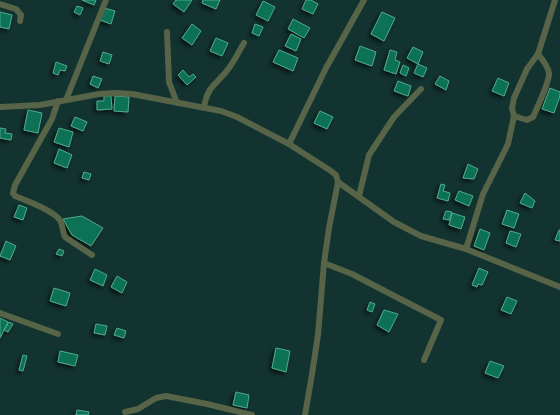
<svg xmlns="http://www.w3.org/2000/svg" width="560" height="415" font-family="Barlow,sans-serif">
<style>
.building{fill:#077154;stroke:#53aa8a;filter:url(#shadow)}
.lines{fill:none;stroke-linecap:round;stroke-linejoin:round}
.minor{stroke:#576447;stroke-width:6}
</style>
<defs>
<filter id="shadow"><feDropShadow dx="-2.5" dy="2.5" stdDeviation="2" flood-color="#0009"/></filter>
</defs>
<rect width="100%" height="100%" fill="#123330"/>
<!-- building -->
<g class="building">
<path d="M 82,0 L 96,0 L 94,5 Z"/>
<path d="M 176,0 L 192,0 L 184,12 L 173,4 Z"/>
<path d="M 203,0 L 220,0 L 216,9 L 202,3 Z"/>
<path d="M 306,0 L 311,0 L 318,4 L 313,14 L 302,9 Z"/>
<path d="M 263,1 L 275,7 L 268,21 L 256,15 Z"/>
<path d="M 77,6 L 83,8 L 80,15 L 74,12 Z"/>
<path d="M 104,8 L 115,11 L 111,24 L 100,20 Z"/>
<path d="M 0,12 L 12,15 L 9,29 L 0,27 Z"/>
<path d="M 382,12 L 395,18 L 384,41 L 371,34 Z"/>
<path d="M 293,19 L 310,28 L 304,38 L 288,29 Z"/>
<path d="M 192,24 L 201,31 L 192,45 L 182,38 Z"/>
<path d="M 255,24 L 263,27 L 259,36 L 252,33 Z"/>
<path d="M 291,34 L 301,39 L 296,51 L 285,46 Z"/>
<path d="M 216,38 L 228,43 L 222,56 L 210,51 Z"/>
<path d="M 360,46 L 376,52 L 372,66 L 355,60 Z"/>
<path d="M 413,47 L 423,52 L 418,64 L 407,58 Z"/>
<path d="M 279,50 L 298,58 L 293,71 L 273,62 Z"/>
<path d="M 390,50 L 397,52 L 395,60 L 400,62 L 396,74 L 384,70 Z"/>
<path d="M 103,52 L 112,55 L 109,64 L 100,61 Z"/>
<path d="M 56,62 L 67,66 L 65,71 L 60,70 L 58,75 L 53,73 Z"/>
<path d="M 418,64 L 427,68 L 423,77 L 414,73 Z"/>
<path d="M 403,65 L 409,68 L 406,76 L 400,73 Z"/>
<path d="M 183,70 L 189,77 L 193,74 L 196,77 L 187,85 L 178,75 Z"/>
<path d="M 93,76 L 102,79 L 98,88 L 90,84 Z"/>
<path d="M 440,76 L 449,81 L 446,90 L 435,84 Z"/>
<path d="M 498,78 L 509,83 L 504,96 L 492,91 Z"/>
<path d="M 398,81 L 411,86 L 408,96 L 394,91 Z"/>
<path d="M 550,88 L 560,92 L 560,96 L 554,113 L 542,109 Z"/>
<path d="M 104,96 L 111,96 L 112,109 L 97,110 L 97,101 L 104,101 Z"/>
<path d="M 115,96 L 129,97 L 128,112 L 114,111 Z"/>
<path d="M 28,110 L 42,113 L 38,133 L 24,130 Z"/>
<path d="M 320,111 L 333,117 L 327,129 L 314,123 Z"/>
<path d="M 75,117 L 87,122 L 83,131 L 71,126 Z"/>
<path d="M 0,128 L 6,129 L 5,133 L 12,134 L 11,140 L 0,138 Z"/>
<path d="M 59,128 L 73,132 L 69,147 L 54,142 Z"/>
<path d="M 59,149 L 72,155 L 67,168 L 54,163 Z"/>
<path d="M 468,164 L 478,169 L 474,179 L 463,178 Z"/>
<path d="M 84,172 L 91,174 L 89,180 L 82,178 Z"/>
<path d="M 441,184 L 445,185 L 443,191 L 450,193 L 448,201 L 437,198 Z"/>
<path d="M 459,191 L 473,196 L 469,206 L 455,200 Z"/>
<path d="M 525,193 L 535,201 L 532,208 L 520,203 Z"/>
<path d="M 19,205 L 27,208 L 23,220 L 14,217 Z"/>
<path d="M 507,210 L 519,214 L 514,228 L 502,224 Z"/>
<path d="M 446,211 L 452,212 L 449,220 L 443,219 Z"/>
<path d="M 452,213 L 465,217 L 461,229 L 449,225 Z"/>
<path d="M 82,216 L 103,228 L 91,246 L 72,235 L 63,219 Z"/>
<path d="M 480,229 L 490,233 L 484,250 L 474,246 Z"/>
<path d="M 559,230 L 560,230 L 560,241 L 555,240 Z"/>
<path d="M 510,231 L 521,234 L 516,247 L 506,243 Z"/>
<path d="M 6,241 L 16,246 L 10,260 L 0,256 Z"/>
<path d="M 59,249 L 64,251 L 62,256 L 56,254 Z"/>
<path d="M 479,268 L 488,272 L 482,285 L 478,284 L 477,287 L 472,285 Z"/>
<path d="M 95,269 L 107,275 L 103,286 L 90,280 Z"/>
<path d="M 117,276 L 127,282 L 122,293 L 111,287 Z"/>
<path d="M 54,288 L 70,293 L 66,306 L 50,301 Z"/>
<path d="M 507,297 L 517,301 L 511,314 L 501,310 Z"/>
<path d="M 370,302 L 375,304 L 372,312 L 367,310 Z"/>
<path d="M 384,310 L 398,314 L 389,332 L 377,325 Z"/>
<path d="M 0,318 L 8,322 L 0,338 Z"/>
<path d="M 9,322 L 13,324 L 8,332 L 4,330 Z"/>
<path d="M 96,324 L 107,326 L 105,335 L 94,333 Z"/>
<path d="M 117,328 L 126,331 L 124,338 L 114,335 Z"/>
<path d="M 276,348 L 290,351 L 286,372 L 272,368 Z"/>
<path d="M 60,351 L 78,355 L 75,366 L 58,362 Z"/>
<path d="M 23,355 L 27,356 L 23,371 L 19,370 Z"/>
<path d="M 490,361 L 504,366 L 498,378 L 485,373 Z"/>
<path d="M 236,392 L 249,395 L 247,408 L 233,405 Z"/>
<path d="M 77,410 L 89,412 L 88,415 L 76,415 Z"/>
</g>
<g class="lines">
<!-- minor -->
<g class="minor">
<path d="M 0,4 L 16,9 L 21,15 L 20,21"/>
<path d="M 167,32 L 169,82 L 177,103"/>
<path d="M 66,100 L 106,0"/>
<path d="M 58,101 L 52,119 L 15,185 L 13,193 L 15,196 C 27,201 50,209 59,219 C 63,224 62,231 65,237 L 92,255"/>
<path d="M 0,107 L 40,105 L 99,94 L 115,93 L 132,94 L 221,111 L 237,117 L 289,144"/>
<path d="M 204,107 C 208,84 217,85 229,68 C 235,60 239,51 244,43"/>
<path d="M 514,116 L 527,120 L 533,117 C 537,108 550,81 549,73 C 548,66 542,59 538,54"/>
<path d="M 338,182 L 394,222 L 421,236 L 466,249 L 560,287"/>
<path d="M 359,196 L 369,155 L 394,117 L 421,89"/>
<path d="M 466,249 L 483,194 L 508,144 L 514,116 L 512,108 L 514,98 L 527,69 L 538,54 L 555,0"/>
<path d="M 324,263 L 352,274 L 441,320 L 424,360"/>
<path d="M 0,313 L 58,334"/>
<path d="M 125,412 L 138,409 L 156,398 L 166,396 L 207,404 L 252,415"/>
<path d="M 305,415 L 312,374 L 318,335 L 324,263 L 329,228 L 338,182 L 336,175 L 331,171 L 289,144 L 326,68 L 364,0"/>
</g>
</g>
</svg>
